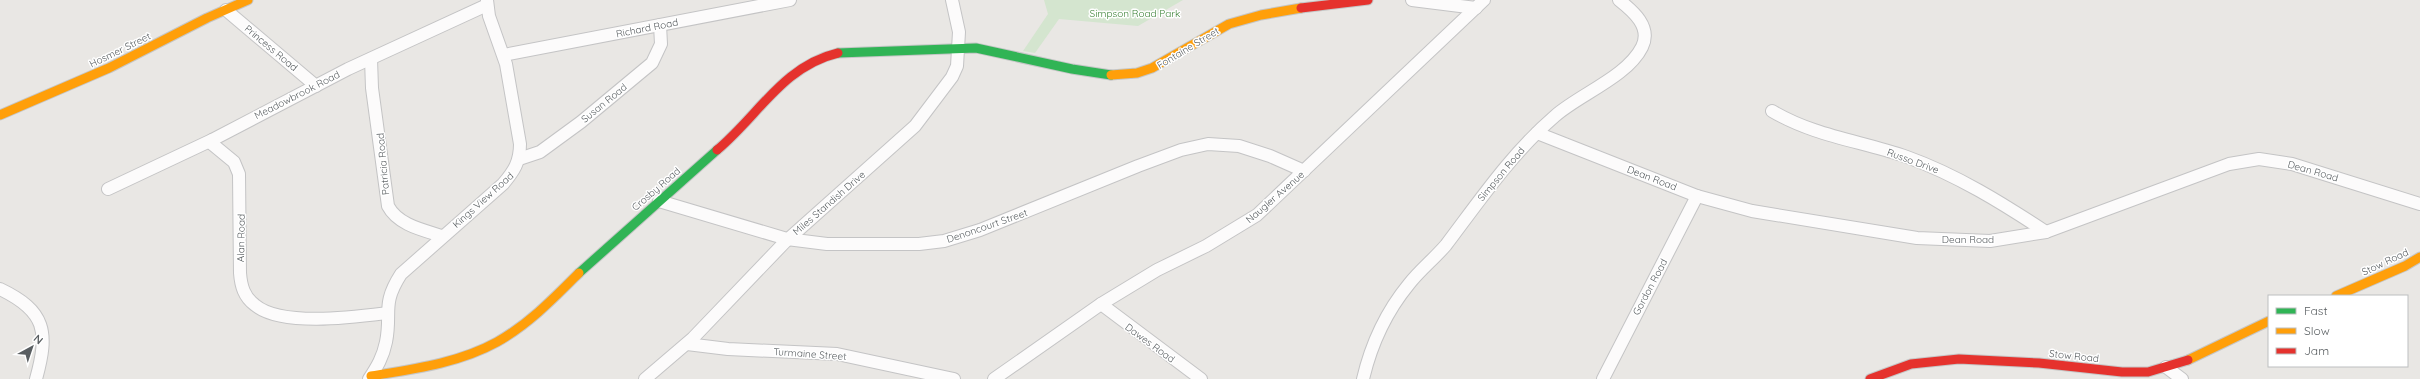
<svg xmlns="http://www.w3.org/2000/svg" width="2420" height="379" font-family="Quicksand,sans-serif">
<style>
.green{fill:#d4e5cf}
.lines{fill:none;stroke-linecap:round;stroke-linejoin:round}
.street-casing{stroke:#c4c4c5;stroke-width:14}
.fast-casing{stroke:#c5c6c6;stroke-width:11}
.slow-casing{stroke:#c5c6c6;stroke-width:11}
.jam-casing{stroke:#c5c6c6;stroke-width:11}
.street{stroke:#fcfbfb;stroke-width:12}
.fast{stroke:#30b455;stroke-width:9}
.slow{stroke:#ff9f0a;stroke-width:9}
.jam{stroke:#e5322d;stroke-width:9}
.labels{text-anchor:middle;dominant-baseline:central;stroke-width:3;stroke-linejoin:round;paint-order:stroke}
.park-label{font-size:10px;fill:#3c8237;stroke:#fff}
.street-label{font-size:10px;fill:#595e61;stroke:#fff}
</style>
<rect width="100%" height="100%" fill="#e9e7e4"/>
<!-- green -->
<path class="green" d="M 1044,0 L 1183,0 L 1138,26 L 1059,19 L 1035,53 L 1023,51 L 1048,14 Z"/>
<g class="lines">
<!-- street casing -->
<g class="street-casing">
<g id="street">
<path d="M 1412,0 L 1476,8"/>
<path d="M 226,10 L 316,86"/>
<path d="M 504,55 L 790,0"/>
<path d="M 371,59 L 372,88 L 388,206 C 398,225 423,230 442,236"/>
<path d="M 1772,111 C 1814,136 1861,141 1907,157 C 1957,175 2002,203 2046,232"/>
<path d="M 1537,133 L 1697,196 L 1752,211 L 1917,238 L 1990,241 L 2046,232 L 2229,164 L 2259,159 L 2292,164 L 2420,204"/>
<path d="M 212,140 L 211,143 L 234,162 L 239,174 L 240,273 C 241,286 244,297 255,305 C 281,327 355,317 387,313"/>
<path d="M 519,159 L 540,152 L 581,122 L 652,63 L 661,44 L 660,25"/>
<path d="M 108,189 L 212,140 L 348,69 L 487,5"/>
<path d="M 659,201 L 787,239 L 827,244 L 919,244 L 944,241 L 980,230 L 1138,166 L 1181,150 L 1208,144 L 1239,146 L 1270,156 L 1304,171"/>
<path d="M 0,289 C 46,311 49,332 36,379"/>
<path d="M 1101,304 L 1201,379"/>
<path d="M 687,344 L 728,349 L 837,354 L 954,379"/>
<path d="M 2166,367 L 2182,379"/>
<path d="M 369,379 C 377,367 383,357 386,342 C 392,312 381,305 401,274 L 503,184 C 514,171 520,162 520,144 L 506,64 L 489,16 L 487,0"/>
<path d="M 645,379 L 693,338 L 785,242 L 915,126 L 952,77 L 957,66 L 959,32 L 952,0"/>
<path d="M 994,379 L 1101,304 L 1157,270 L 1206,246 L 1257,215 L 1484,0"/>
<path d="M 1363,379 C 1371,345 1386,312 1409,284 C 1420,270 1434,259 1446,245 C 1480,200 1512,153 1555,116 C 1580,94 1627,77 1642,47 C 1652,27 1633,11 1619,0"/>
<path d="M 1603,379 L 1697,196"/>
</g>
</g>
<!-- fast casing -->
<g class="fast-casing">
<g id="fast">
<path d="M 838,53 L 976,48 L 1072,69 L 1111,75"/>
<path d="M 579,273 L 717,150"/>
</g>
</g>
<!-- slow casing -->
<g class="slow-casing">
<g id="slow">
<path d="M 1111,75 L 1137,73 L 1152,68 L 1229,24 L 1261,15 L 1301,8"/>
<path d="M 0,115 L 109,68 L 207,18 L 248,0"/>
<path d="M 2336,296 L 2405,266 L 2420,257"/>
<path d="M 2188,360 L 2269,321"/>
<path d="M 371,376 C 414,369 459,363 497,342 C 529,324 554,298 579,273"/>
</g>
</g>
<!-- jam casing -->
<g class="jam-casing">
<g id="jam">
<path d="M 1301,8 L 1368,0"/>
<path d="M 717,150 C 758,116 783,66 838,53"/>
<path d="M 1870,379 L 1911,364 L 1959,359 L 2039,363 L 2122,372 L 2148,372 L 2188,360"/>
</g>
</g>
<!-- street -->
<use href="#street" class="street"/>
<!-- fast -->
<use href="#fast" class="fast"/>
<!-- slow -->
<use href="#slow" class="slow"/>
<!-- jam -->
<use href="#jam" class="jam"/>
</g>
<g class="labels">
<!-- park labels -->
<g class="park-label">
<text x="1135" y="13">Simpson Road Park</text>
</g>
<!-- street labels -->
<g class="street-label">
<text transform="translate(647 28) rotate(-11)">Richard Road</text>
<text transform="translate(271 48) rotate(40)">Princess Road</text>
<text transform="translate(1188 48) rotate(-31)">Fontaine Street</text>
<text transform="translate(120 50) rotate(-26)">Hosmer Street</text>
<text transform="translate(297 95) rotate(-27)">Meadowbrook Road</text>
<text transform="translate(604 103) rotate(-39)">Susan Road</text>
<text transform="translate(1913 161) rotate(20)">Russo Drive</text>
<text transform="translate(383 164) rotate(-95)">Patricia Road</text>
<text transform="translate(2313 171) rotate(16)">Dean Road</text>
<text transform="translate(1501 174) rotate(-50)">Simpson Road</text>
<text transform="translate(1652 178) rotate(21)">Dean Road</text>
<text transform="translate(656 189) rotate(-41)">Crosby Road</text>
<text transform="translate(1275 197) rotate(-41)">Naugler Avenue</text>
<text transform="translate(483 200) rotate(-42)">Kings View Road</text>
<text transform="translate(829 203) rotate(-41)">Miles Standish Drive</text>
<text transform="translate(987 226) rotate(-19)">Denoncourt Street</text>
<text transform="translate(241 238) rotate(-89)">Alan Road</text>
<text x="1968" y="239">Dean Road</text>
<text transform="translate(2385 262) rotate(-25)">Stow Road</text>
<text transform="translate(1650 287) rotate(-62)">Gordon Road</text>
<text transform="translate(1150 343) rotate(36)">Dawes Road</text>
<text transform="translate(810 354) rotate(4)">Turmaine Street</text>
<text transform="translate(2074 356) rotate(6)">Stow Road</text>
</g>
</g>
<!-- legend -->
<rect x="2268" y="295" width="140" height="72" fill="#ffffff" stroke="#bdbfc0"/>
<rect x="2276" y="308" width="20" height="6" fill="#30b455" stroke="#bdbfc0"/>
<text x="2304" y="315" font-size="12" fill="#595e61">Fast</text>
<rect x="2276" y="328" width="20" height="6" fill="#ff9f0a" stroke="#bdbfc0"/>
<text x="2304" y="335" font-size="12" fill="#595e61">Slow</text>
<rect x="2276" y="348" width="20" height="6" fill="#e5322d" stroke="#bdbfc0"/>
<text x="2304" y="355" font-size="12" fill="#595e61">Jam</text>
<!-- north arrow -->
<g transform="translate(32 347) rotate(40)" stroke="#ffffff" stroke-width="3" paint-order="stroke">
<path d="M0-3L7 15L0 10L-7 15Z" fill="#595e61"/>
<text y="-6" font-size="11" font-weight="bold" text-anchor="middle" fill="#595e61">N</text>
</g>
</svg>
